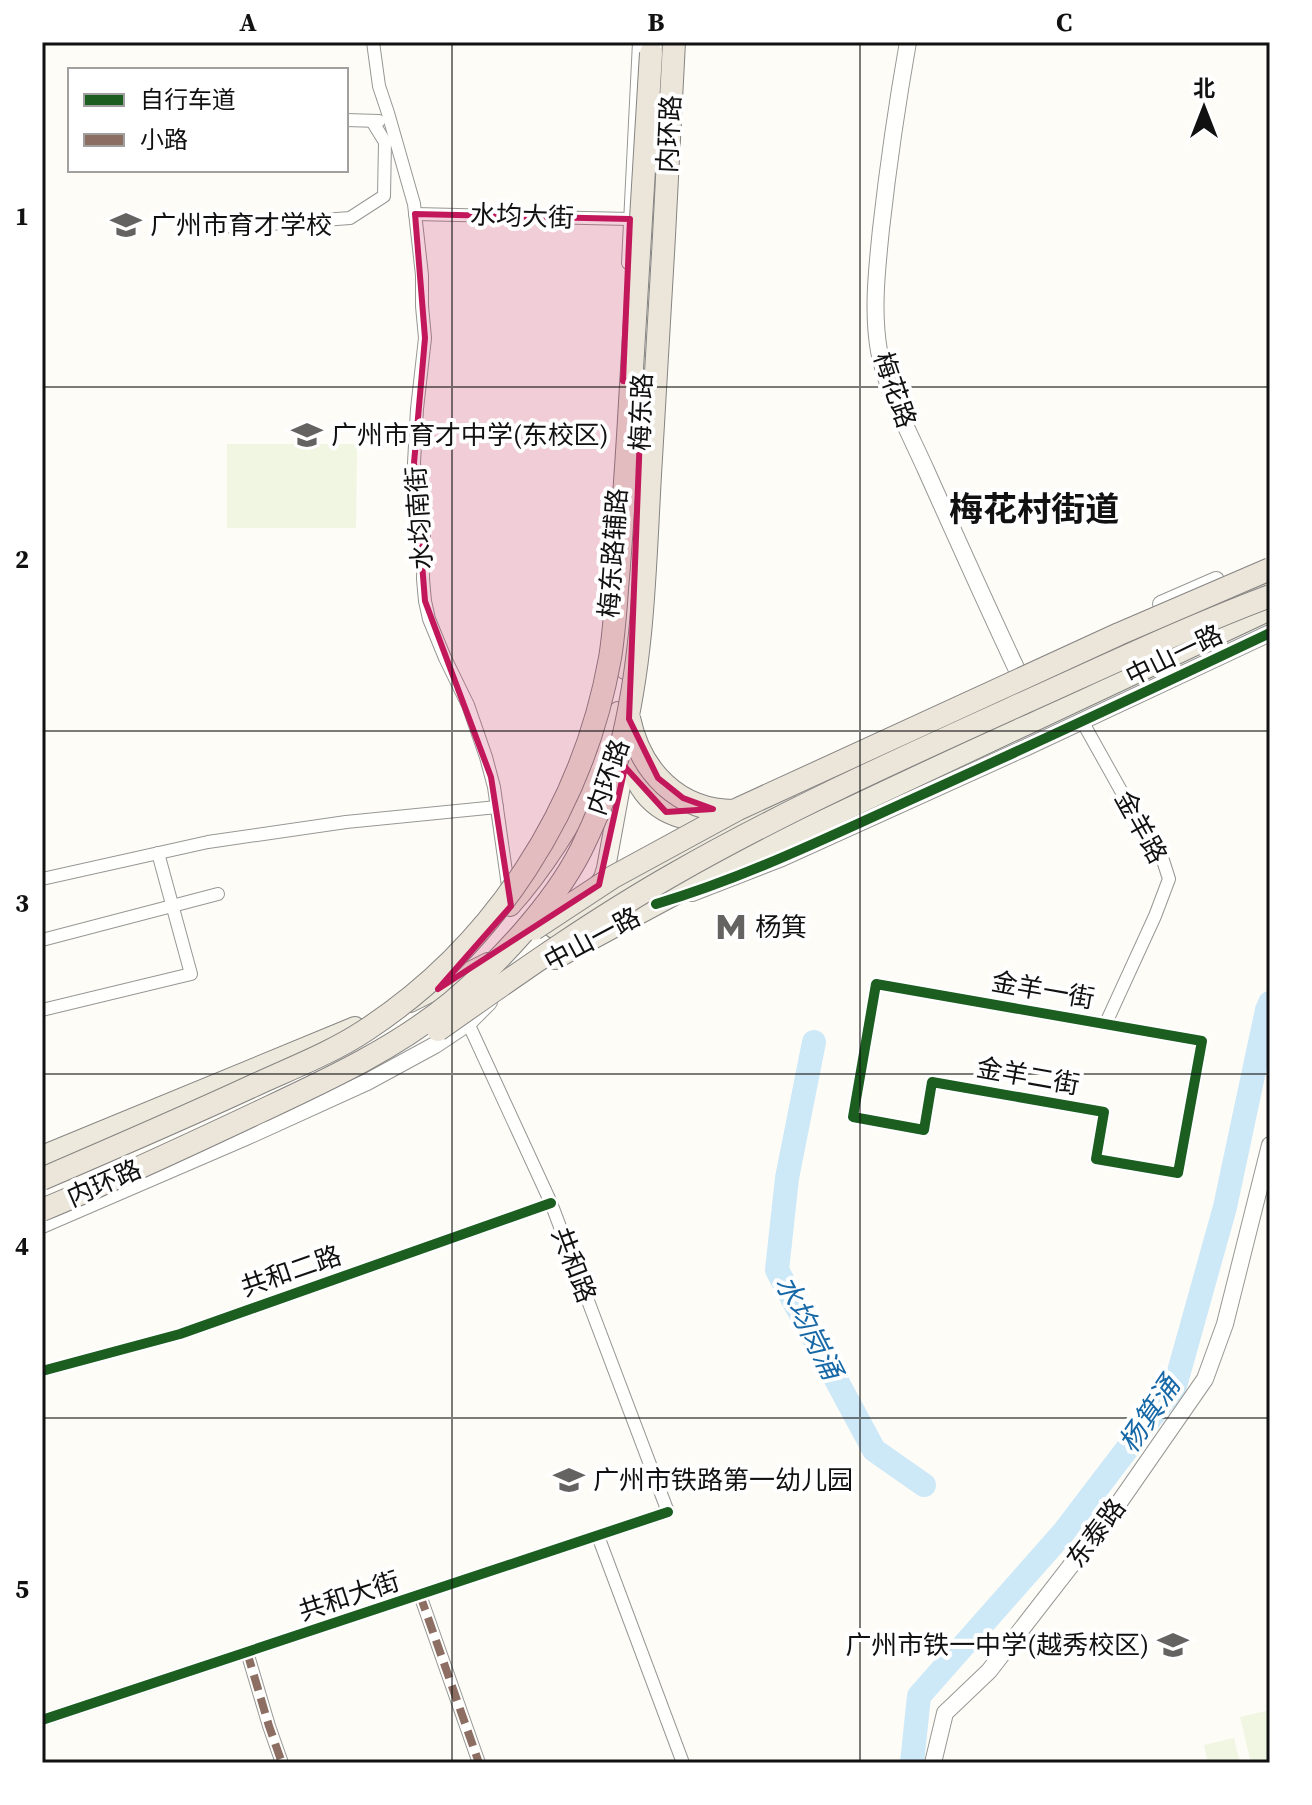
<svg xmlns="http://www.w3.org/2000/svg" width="1312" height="1805" font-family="'Source Serif 4','Noto Sans SC',serif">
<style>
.pitch{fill:#f0f6e1}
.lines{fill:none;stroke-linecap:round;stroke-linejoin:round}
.river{stroke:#cde8f7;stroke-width:24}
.minor-casing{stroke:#979795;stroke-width:14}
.tertiary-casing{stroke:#979795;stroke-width:18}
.secondary-casing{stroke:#8e8d8b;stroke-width:20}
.primary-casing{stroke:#858482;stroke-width:22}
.minor{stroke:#fffffe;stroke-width:12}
.tertiary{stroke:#fffffe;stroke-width:16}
.secondary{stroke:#f6f4eb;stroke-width:18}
.primary{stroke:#ede9dc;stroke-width:20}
.trunk-bridge-casing{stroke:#858482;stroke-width:24;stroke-linecap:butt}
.trunk-bridge{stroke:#ece5da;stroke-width:22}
.quiet{stroke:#8d6e63;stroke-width:8;stroke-dasharray:16 8;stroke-linecap:butt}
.cycleway-casing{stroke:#fff;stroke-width:15}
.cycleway{stroke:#1b5e20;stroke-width:10}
.marked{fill:#c2185b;fill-opacity:0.2;stroke:#c2185b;stroke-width:6;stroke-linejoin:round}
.grid{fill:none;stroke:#111;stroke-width:2;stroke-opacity:0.55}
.labels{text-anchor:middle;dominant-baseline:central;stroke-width:8;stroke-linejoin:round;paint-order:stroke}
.street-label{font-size:26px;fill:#111;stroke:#fff}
.poi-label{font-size:26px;fill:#111;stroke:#fff;text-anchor:start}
.water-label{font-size:28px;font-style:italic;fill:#1768a6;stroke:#fff}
.district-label{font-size:34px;font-weight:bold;fill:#111;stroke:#fff}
.neatline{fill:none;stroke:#111;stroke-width:3}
.grid-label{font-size:26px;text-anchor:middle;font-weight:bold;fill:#111}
</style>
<rect width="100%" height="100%" fill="#fdfcf7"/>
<!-- pitch -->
<g class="pitch">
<path d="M 227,444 L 357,444 L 356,528 L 227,528 Z"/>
<path d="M 1270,1710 L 1270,1763 L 1251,1763 L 1240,1717 Z"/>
<path d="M 1234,1738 L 1240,1763 L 1208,1763 L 1204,1745 Z"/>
</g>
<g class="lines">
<!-- river -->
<g class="river">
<path d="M 814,1042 L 787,1178 L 777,1270 L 874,1450 L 924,1485"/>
<path d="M 912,1763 L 919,1696 L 1063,1533 L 1175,1386 L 1225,1207 L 1267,1010 L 1270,1003"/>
</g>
<!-- minor casing -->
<g class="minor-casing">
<g id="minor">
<path d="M 373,42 L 379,86 L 388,113 L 414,204 L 422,275 L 422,306 L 425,338 L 417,409 L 414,463 L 417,496 L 424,529 L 423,579 L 425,601 L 429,619 L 445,658 L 468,705 L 486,757 L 494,787 L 509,893"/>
<path d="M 346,120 L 379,121"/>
<path d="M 415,214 L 630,219"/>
<path d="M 231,227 L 350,218 L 384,196 L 385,142 L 372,121"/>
<path d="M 628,263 L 639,42"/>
<path d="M 1082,721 L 1134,814 L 1161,854 L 1169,879 L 1155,916 L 1106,1023"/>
<path d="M 42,879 L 208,842 L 346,822 L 497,807"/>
<path d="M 42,940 L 218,894"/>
<path d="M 876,984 L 1202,1041 L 1178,1173 L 1096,1159 L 1104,1112 L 932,1082 L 924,1130 L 853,1117 Z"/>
<path d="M 42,1010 L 191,974 L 158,853"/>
<path d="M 42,1371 L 180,1334 L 551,1203"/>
<path d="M 598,1536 L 683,1763"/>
<path d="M 420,1595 L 479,1763"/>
<path d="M 247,1652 L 269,1726 L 282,1763"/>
<path d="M 42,1720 L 668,1512 L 551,1203 L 468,1023"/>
</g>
</g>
<!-- tertiary casing -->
<g class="tertiary-casing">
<g id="tertiary">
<path d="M 908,42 C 897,104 888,167 881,229 C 877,269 872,311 879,351 C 887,392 909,432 926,470 C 956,537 986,604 1017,670"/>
<path d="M 1161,604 L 1216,580"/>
<path d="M 692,893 L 782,858 L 1027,747 L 1270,633"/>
<path d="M 42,1225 L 246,1137 L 367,1082 L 435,1045 L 468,1023 L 489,1002"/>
<path d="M 933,1763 L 945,1713 L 989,1671 L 1114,1510 L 1205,1379 L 1225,1324 L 1270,1145"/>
</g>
</g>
<!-- secondary casing -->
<g class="secondary-casing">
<g id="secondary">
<path d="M 625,670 L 640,461 L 643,365"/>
<path d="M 592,789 L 606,754 L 618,711"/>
<path d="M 595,889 L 603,878 L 606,868 L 626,759"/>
</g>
</g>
<!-- primary casing -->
<g class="primary-casing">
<g id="primary">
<path d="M 1123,646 L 1192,614 L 1270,582"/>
<path d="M 627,752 C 637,803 670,824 722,822"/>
<path d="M 510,906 C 545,867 571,822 597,777"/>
<path d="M 554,928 C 629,882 706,840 786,803"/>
<path d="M 555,959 L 745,857 L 1270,610"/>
<path d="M 410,1002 L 488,963"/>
<path d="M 42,1156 L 355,1027"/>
</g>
</g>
<!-- minor -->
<use href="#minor" class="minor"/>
<!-- tertiary -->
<use href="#tertiary" class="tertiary"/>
<!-- secondary -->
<use href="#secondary" class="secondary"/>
<!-- primary -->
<use href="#primary" class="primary"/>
<!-- trunk-bridge casing -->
<g class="trunk-bridge-casing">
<g id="trunk-bridge">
<path d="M 629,718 C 640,771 678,811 734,811"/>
<path d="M 534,929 L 613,877 L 738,809 L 1119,634 L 1270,569"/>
<path d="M 438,1030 C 516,975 593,920 676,873 C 790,808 911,754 1030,700 C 1110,664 1188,627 1270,596"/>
<path d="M 42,1179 C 114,1148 186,1117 257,1084 C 294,1067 333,1052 366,1030 C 494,946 583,809 610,658 C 615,628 616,597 619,566 C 623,512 627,457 630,402 C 637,286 644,170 651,53"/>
<path d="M 42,1210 C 115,1180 187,1146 259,1112 C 325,1081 395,1049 452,1002 C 499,962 553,905 581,850 C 597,817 612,781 621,746 C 645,652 645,553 651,458 C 660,319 667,181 674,42"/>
</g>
</g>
<!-- trunk-bridge -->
<use href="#trunk-bridge" class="trunk-bridge"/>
<!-- quiet -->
<g class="quiet">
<path d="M 420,1595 L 479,1763"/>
<path d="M 247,1652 L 269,1726 L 282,1763"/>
</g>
<!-- cycleway casing -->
<g class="cycleway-casing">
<g id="cycleway">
<path d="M 656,904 C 744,878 826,838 910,800 C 1030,746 1150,690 1270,633"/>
<path d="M 876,984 L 1202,1041 L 1178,1173 L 1096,1159 L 1104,1112 L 932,1082 L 924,1130 L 853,1117 Z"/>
<path d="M 42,1371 L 180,1334 L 551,1203"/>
<path d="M 42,1720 L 668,1512"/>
</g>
</g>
<!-- cycleway -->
<use href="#cycleway" class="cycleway"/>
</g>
<!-- marked area -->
<path class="marked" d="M 415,214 L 630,219 L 623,381 L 642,382 L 629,719 L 658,778 L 683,798 L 713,809 L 666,812 L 625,767 L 599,885 L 438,989 L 511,906 L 491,777 L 425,601 L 414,463 L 425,338 Z"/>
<!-- grid -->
<path class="grid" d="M 452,42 L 452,1763M 860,42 L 860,1763M 42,387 L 1270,387M 42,731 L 1270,731M 42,1074 L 1270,1074M 42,1418 L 1270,1418"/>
<!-- icons -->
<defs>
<g id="school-bare" transform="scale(2.4)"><path d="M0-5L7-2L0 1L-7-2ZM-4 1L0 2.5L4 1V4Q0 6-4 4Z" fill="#646362" stroke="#fff" stroke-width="2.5" paint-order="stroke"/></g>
<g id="metro-bare" transform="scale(2.4)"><path d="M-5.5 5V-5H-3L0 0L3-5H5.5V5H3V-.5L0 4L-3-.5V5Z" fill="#646362" stroke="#fff" stroke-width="2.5" paint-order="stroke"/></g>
</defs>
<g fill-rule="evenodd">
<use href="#school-bare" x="126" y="225"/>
<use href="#school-bare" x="307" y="435"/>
<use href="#metro-bare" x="731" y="927"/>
<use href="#school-bare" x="569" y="1480"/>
<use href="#school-bare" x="1173" y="1645"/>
</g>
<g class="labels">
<!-- street labels -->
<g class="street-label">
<text transform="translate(669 134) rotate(-87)">内环路</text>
<text transform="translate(522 216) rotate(2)">水均大街</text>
<text transform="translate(895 390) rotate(71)">梅花路</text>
<text transform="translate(641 412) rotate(-88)">梅东路</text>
<text transform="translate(419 518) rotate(-94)">水均南街</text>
<text transform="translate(613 553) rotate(-86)">梅东路辅路</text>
<text transform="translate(1174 655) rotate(-26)">中山一路</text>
<text transform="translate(608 777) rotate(-71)">内环路</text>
<text transform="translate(1141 827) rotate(61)">金羊路</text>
<text transform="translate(592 939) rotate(-28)">中山一路</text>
<text transform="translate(1043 990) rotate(10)">金羊一街</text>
<text transform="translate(1028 1076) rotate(10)">金羊二街</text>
<text transform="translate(104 1183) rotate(-24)">内环路</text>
<text transform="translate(574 1265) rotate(69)">共和路</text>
<text transform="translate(291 1271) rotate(-19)">共和二路</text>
<text transform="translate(1096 1533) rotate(-53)">东泰路</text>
<text transform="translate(349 1596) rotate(-18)">共和大街</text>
</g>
<!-- poi labels -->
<g class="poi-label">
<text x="150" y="225">广州市育才学校</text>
<text x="331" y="435">广州市育才中学(东校区)</text>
<text x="755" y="927">杨箕</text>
<text x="593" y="1480">广州市铁路第一幼儿园</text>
<text x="1149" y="1645" text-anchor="end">广州市铁一中学(越秀校区)</text>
</g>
<!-- water labels -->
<g class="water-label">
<text transform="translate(809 1327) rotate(63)">水均岗涌</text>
<text transform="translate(1149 1414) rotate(-56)">杨箕涌</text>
</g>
<!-- district labels -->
<g class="district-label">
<text x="1034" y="509">梅花村街道</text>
</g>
</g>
<!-- border -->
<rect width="1312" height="1805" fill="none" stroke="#ffffff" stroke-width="88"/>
<!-- legend -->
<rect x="68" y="68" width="280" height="104" fill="#ffffff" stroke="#a0a0a0" stroke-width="2"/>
<rect x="84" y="94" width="40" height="12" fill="#1b5e20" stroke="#a0a0a0" stroke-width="2"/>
<text x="140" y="108" font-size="24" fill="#111111">自行车道</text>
<rect x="84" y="134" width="40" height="12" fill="#8d6e63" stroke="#a0a0a0" stroke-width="2"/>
<text x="140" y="148" font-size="24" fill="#111111">小路</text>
<!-- north arrow -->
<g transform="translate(1204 108)" stroke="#ffffff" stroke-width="6" paint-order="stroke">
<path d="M0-6L14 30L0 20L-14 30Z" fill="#111111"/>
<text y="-12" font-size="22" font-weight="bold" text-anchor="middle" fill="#111111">北</text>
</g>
<rect x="44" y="44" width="1224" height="1717" class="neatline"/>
<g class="grid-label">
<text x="248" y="31">A</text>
<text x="656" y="31">B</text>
<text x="1064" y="31">C</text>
<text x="22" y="225">1</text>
<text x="22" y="568">2</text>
<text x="22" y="912">3</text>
<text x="22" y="1255">4</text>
<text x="22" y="1598">5</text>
</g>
</svg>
